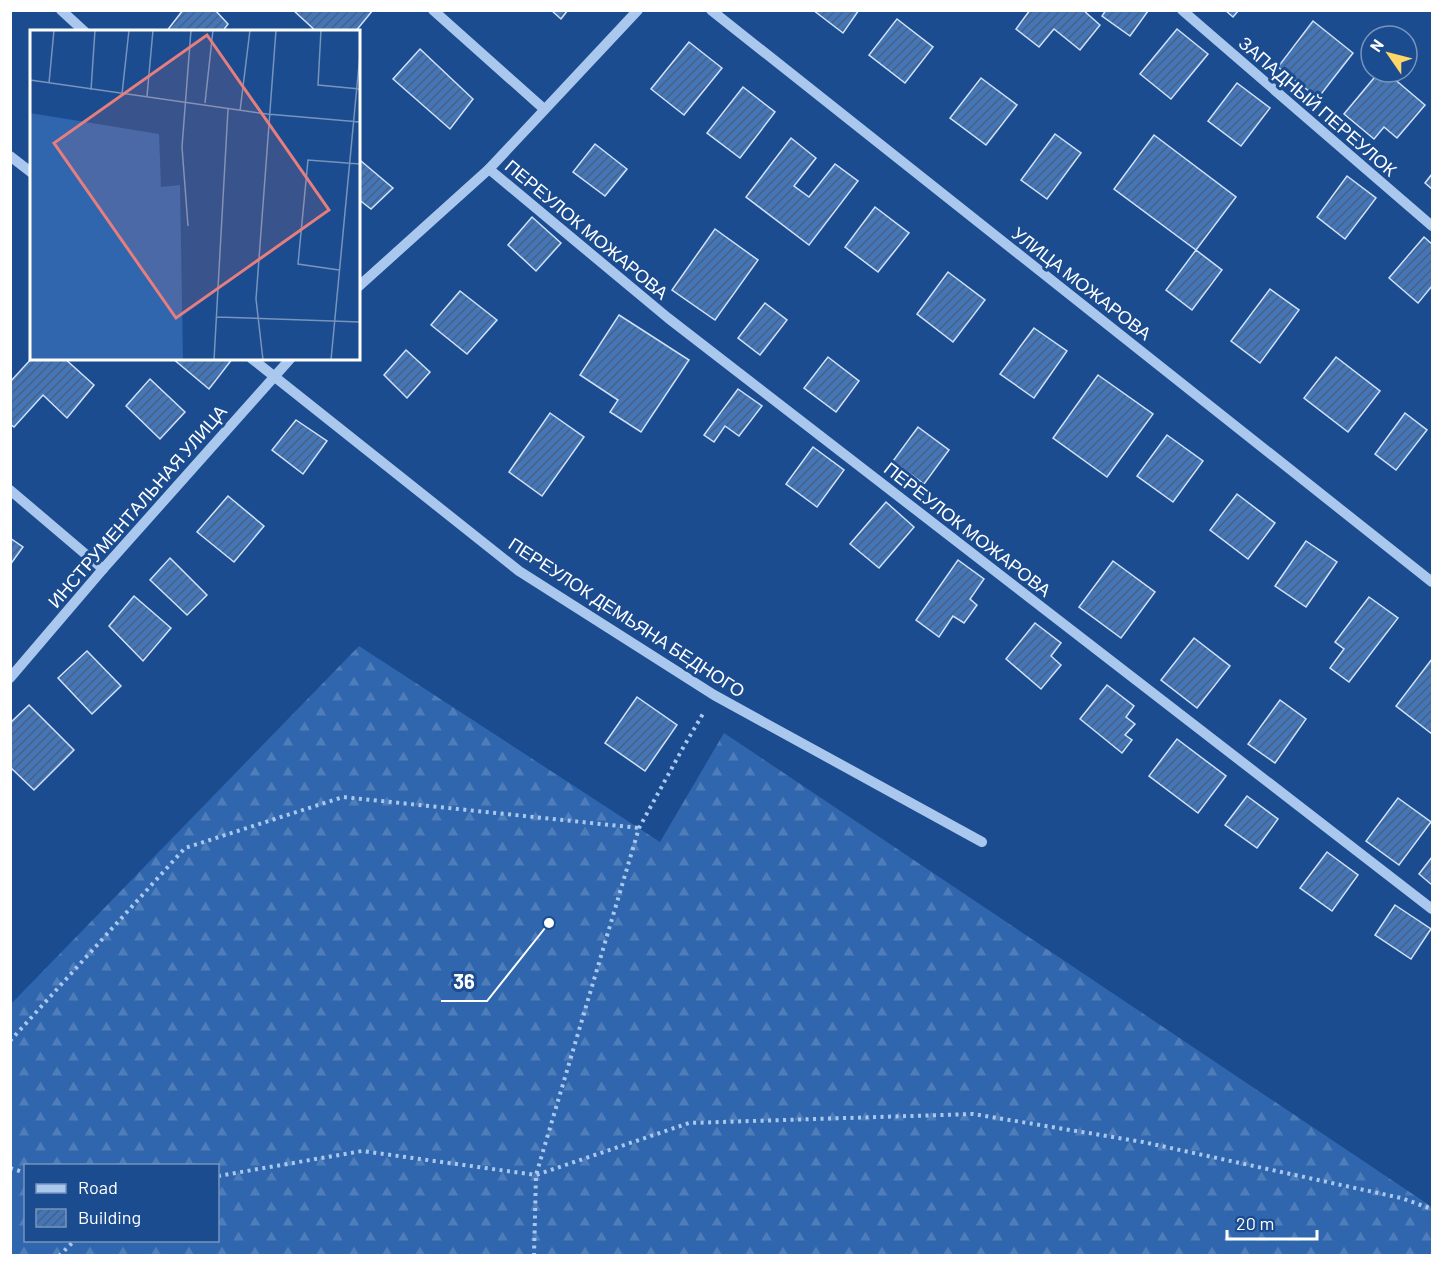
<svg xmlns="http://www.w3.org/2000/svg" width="1443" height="1266" font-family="Barlow,sans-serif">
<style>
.forest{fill:url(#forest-firs);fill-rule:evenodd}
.building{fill:url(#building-hatch);stroke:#d0e2fa;stroke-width:1.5}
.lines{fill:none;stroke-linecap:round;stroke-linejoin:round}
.path{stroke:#aac8ee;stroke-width:4;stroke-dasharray:3 4.5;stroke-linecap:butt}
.minor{stroke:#aac8ee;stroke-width:10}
.labels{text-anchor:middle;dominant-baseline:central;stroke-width:6;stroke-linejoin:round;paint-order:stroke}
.street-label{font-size:18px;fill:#fff;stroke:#1c4c90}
.inset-road{fill:none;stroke:#7794bc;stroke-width:1.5}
.view{fill:#e67e7e;fill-opacity:0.15;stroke:#e67e7e;stroke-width:3}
.inset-edge{fill:none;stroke:#fff;stroke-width:3}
.leader{fill:none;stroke:#fff;stroke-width:2}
.callout-dot{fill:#fff;stroke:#1c4c90;stroke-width:2}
.callout-label{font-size:20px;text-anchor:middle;font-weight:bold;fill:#fff;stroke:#1c4c90;stroke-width:6;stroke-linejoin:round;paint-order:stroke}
</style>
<defs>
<pattern id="forest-firs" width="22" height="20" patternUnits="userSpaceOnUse" patternTransform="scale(1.5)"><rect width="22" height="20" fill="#2f66ad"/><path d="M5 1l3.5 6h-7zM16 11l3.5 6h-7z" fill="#4e7db9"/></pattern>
<pattern id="building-hatch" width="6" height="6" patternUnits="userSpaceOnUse" patternTransform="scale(1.5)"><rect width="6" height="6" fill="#4476b7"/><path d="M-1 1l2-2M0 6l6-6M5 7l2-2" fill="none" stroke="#486182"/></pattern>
</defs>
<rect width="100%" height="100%" fill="#1c4c90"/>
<!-- forest -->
<path class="forest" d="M 359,646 L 660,842 L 724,733 L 1432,1207 L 1432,1255 L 11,1255 L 11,1004 ZM 26,1166 L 218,1166 L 218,1240 L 26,1240 Z"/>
<!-- building -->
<g class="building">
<path d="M 183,10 L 215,10 L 228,24 L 222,32 L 166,32 Z"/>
<path d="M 293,10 L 373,10 L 355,32 L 317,32 Z"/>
<path d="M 551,10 L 568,10 L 561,19 Z"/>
<path d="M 813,10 L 859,10 L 843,33 Z"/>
<path d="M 1030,10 L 1083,10 L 1100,25 L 1080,50 L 1054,29 L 1039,47 L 1016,29 Z"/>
<path d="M 1106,10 L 1147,10 L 1148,11 L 1130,36 L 1102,16 Z"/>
<path d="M 1225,10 L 1239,10 L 1233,17 Z"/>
<path d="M 897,19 L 933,47 L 905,83 L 869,55 Z"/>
<path d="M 1313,21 L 1353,53 L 1318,98 L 1278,67 Z"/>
<path d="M 1177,29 L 1208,54 L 1171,99 L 1140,74 Z"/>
<path d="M 689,42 L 722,68 L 684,115 L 651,89 Z"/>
<path d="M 420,49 L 473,99 L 450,129 L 393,79 Z"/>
<path d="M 1379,72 L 1386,72 L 1425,105 L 1397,138 L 1384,127 L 1374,139 L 1344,114 Z"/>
<path d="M 981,78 L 1017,105 L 986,145 L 950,118 Z"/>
<path d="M 1237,83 L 1270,108 L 1241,146 L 1208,121 Z"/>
<path d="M 743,87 L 775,112 L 740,158 L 707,133 Z"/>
<path d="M 1055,134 L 1081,153 L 1047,199 L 1021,180 Z"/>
<path d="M 1154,135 L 1236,197 L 1196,250 L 1114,189 Z"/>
<path d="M 791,138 L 816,158 L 794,186 L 809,197 L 835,164 L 858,181 L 809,245 L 746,197 Z"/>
<path d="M 595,144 L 627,169 L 605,196 L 573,172 Z"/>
<path d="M 361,161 L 393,188 L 371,209 L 358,199 L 358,164 Z"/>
<path d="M 1432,174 L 1432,189 L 1425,183 Z"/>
<path d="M 1347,176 L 1376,198 L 1345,239 L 1317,217 Z"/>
<path d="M 875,207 L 909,233 L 878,272 L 845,247 Z"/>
<path d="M 532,217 L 561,243 L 536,271 L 508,245 Z"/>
<path d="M 715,229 L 758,260 L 715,320 L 672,290 Z"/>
<path d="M 1424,237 L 1432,244 L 1432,286 L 1418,303 L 1389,278 Z"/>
<path d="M 1196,250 L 1222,270 L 1192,310 L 1166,290 Z"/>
<path d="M 948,272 L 985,300 L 953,342 L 917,314 Z"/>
<path d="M 1270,289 L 1299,310 L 1260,363 L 1231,341 Z"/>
<path d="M 460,291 L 497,320 L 467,354 L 431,325 Z"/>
<path d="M 765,303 L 787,320 L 760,355 L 738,338 Z"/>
<path d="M 619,315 L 689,360 L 641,432 L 610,412 L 618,400 L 580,375 Z"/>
<path d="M 1034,328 L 1067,351 L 1034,398 L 1000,374 Z"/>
<path d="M 406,350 L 430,372 L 407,398 L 384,375 Z"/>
<path d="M 828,357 L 859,381 L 836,412 L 804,388 Z"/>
<path d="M 1336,357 L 1380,391 L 1348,432 L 1304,398 Z"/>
<path d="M 32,358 L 64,358 L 94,385 L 67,418 L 43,395 L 14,427 L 10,424 L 10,382 Z"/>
<path d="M 172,358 L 233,358 L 209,389 Z"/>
<path d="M 1098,375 L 1153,414 L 1107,477 L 1053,438 Z"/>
<path d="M 150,379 L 185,412 L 160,439 L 126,406 Z"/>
<path d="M 738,389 L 762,406 L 739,436 L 725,426 L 714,442 L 704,435 Z"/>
<path d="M 550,413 L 584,437 L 542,496 L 509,472 Z"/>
<path d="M 1405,413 L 1427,430 L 1396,470 L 1375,454 Z"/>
<path d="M 296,420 L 327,441 L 303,474 L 272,450 Z"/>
<path d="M 918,427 L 949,450 L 924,484 L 893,461 Z"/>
<path d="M 1167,435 L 1203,461 L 1173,502 L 1137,476 Z"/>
<path d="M 813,447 L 844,470 L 817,507 L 786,484 Z"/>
<path d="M 1237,494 L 1275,523 L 1248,559 L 1210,530 Z"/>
<path d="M 228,496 L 264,526 L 234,562 L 197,532 Z"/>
<path d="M 886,502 L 914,527 L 879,568 L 850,544 Z"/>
<path d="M 10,538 L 23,547 L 10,565 Z"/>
<path d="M 1306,541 L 1337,562 L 1306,607 L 1275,586 Z"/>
<path d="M 170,558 L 207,595 L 187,615 L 150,580 Z"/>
<path d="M 958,560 L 984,579 L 970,599 L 977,605 L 964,623 L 953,616 L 939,637 L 916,620 Z"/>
<path d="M 1113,561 L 1155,592 L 1121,638 L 1079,607 Z"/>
<path d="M 134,596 L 171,628 L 143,661 L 109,626 Z"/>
<path d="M 1369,597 L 1398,618 L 1349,682 L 1330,668 L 1344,649 L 1335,642 Z"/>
<path d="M 1035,623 L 1061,643 L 1051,656 L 1061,665 L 1041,689 L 1006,659 Z"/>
<path d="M 1194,638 L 1230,666 L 1197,708 L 1161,680 Z"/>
<path d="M 87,651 L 121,686 L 92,714 L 58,678 Z"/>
<path d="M 1432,659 L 1432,734 L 1396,706 Z"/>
<path d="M 1107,685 L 1134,706 L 1126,717 L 1135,724 L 1125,735 L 1132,740 L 1122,753 L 1080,719 Z"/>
<path d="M 637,697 L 677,725 L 645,771 L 605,743 Z"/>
<path d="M 1280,700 L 1306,719 L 1275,763 L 1248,744 Z"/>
<path d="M 29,705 L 74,750 L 34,790 L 10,767 L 10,723 Z"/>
<path d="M 1177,739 L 1226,776 L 1198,813 L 1149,776 Z"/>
<path d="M 1247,796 L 1278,819 L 1257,848 L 1225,825 Z"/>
<path d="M 1398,798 L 1431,822 L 1399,865 L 1366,841 Z"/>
<path d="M 1327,852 L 1358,875 L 1332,911 L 1300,888 Z"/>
<path d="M 1432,857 L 1432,885 L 1419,874 Z"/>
<path d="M 1395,905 L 1431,929 L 1411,959 L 1375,935 Z"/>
</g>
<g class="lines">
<!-- path -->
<g class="path">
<path d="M 10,1041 L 185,848 L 343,797 L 639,828"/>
<path d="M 10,1168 L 26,1173"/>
<path d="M 218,1176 L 362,1151 L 536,1175 L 689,1123 L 973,1114 L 1143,1142 L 1401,1198 L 1432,1209"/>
<path d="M 59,1256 L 75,1240"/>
<path d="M 534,1256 L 536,1175 L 639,828 L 684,746 L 704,712"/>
</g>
<!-- minor -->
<g class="minor">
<path d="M 61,10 L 85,32"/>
<path d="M 433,10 L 544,109"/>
<path d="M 711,10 L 1432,582"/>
<path d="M 1182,10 L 1432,226"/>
<path d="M 10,156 L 32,173"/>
<path d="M 489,169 L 668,318 L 1432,909"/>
<path d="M 358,287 L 489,169 L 638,10"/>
<path d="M 251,358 L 519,571 L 714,695 L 982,842"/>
<path d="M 10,490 L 103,569"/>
<path d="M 10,678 L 103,569 L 291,358"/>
</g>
</g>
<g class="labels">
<!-- street labels -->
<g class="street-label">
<text transform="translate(1318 106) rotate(41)">ЗАПАДНЫЙ ПЕРЕУЛОК</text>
<text transform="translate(587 229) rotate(40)">ПЕРЕУЛОК МОЖАРОВА</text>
<text transform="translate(1082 283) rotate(38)">УЛИЦА МОЖАРОВА</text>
<text transform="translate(137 506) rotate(-49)">ИНСТРУМЕНТАЛЬНАЯ УЛИЦА</text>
<text transform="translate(968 529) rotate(38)">ПЕРЕУЛОК МОЖАРОВА</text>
<text transform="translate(627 617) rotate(33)">ПЕРЕУЛОК ДЕМЬЯНА БЕДНОГО</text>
</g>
</g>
<!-- overview -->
<g transform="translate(30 30)">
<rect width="330" height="330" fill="#1c4c90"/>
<path d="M 0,83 L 129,104 L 131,157 L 150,155 L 153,330 L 0,330 Z" fill="#2f66ad"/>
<path class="inset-road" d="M 291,0 L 288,55 L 330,59M 0,50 L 237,84 L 330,92M 19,53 L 24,0M 61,60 L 65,0M 92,64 L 99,0M 117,66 L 123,0M 175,73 L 183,0M 210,81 L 220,0M 158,196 L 152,117 L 161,0M 309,240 L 268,234 L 278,130 L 330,134M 187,287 L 330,292M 184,330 L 198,79M 233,330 L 226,269 L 246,0M 301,330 L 330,24"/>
<path class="view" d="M 177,5 L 299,180 L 146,288 L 24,113 Z"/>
<rect width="330" height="330" class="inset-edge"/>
</g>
<!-- callouts -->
<path class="leader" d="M549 923L487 1001H441"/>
<circle class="callout-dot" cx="549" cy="923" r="6"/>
<g class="callout-label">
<text x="464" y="989">36</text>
</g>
<!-- border -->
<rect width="1443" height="1266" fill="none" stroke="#ffffff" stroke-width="24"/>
<!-- legend -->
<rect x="24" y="1164" width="195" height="78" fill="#1c4c90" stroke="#7794bc" stroke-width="1.5"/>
<rect x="36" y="1184" width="30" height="9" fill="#aac8ee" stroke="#7794bc" stroke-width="1.5"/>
<text x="78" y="1194" font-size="18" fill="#ffffff">Road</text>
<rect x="36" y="1209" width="30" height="18" fill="url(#building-hatch)" stroke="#7794bc" stroke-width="1.5"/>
<text x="78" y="1224" font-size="18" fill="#ffffff">Building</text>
<!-- north arrow -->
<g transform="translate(1389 54) rotate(305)"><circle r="28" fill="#1c4c90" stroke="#7794bc" stroke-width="1.5"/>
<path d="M0-4.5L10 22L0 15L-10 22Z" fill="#ffd668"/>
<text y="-9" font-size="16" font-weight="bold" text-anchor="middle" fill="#ffffff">N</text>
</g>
<!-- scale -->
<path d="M1227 1230v9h90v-9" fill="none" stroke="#ffffff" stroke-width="3"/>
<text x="1236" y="1230" font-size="18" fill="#ffffff" stroke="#1c4c90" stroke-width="4.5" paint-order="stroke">20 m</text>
</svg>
